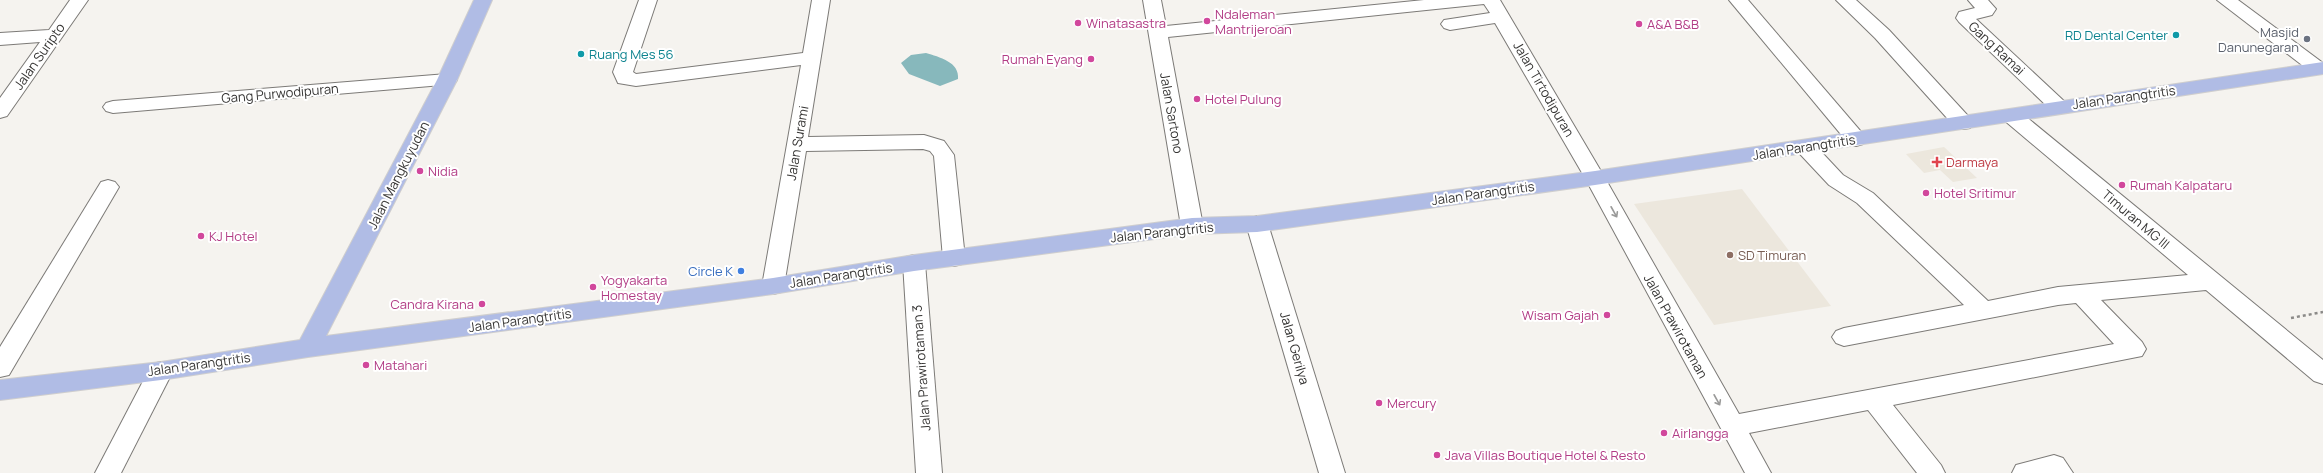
<svg xmlns="http://www.w3.org/2000/svg" width="2323" height="473" font-family="Manrope,sans-serif">
<style>
.built{fill:#ece7dd}
.water{fill:#87b8bc}
.lines{fill:none;stroke-linecap:round;stroke-linejoin:round}
.minor-casing{stroke:#7c7a77;stroke-width:2}
.major-casing{stroke:#cfcece;stroke-width:2}
.path{stroke:#8b8a88;stroke-width:2.5;stroke-dasharray:3 3;stroke-linecap:butt}
.minor{fill:#fff;fill-rule:evenodd}
.major{fill:#b0bce5;fill-rule:evenodd}
.oneway{stroke:#9a9a99}
.hotel-dot{fill:#d1479c;stroke:#fff;stroke-width:1.5}
.culture-dot{fill:#0f9aa8;stroke:#fff;stroke-width:1.5}
.worship-dot{fill:#6b7280;stroke:#fff;stroke-width:1.5}
.health-dot{fill:#e0444e;stroke:#fff;stroke-width:1.5}
.education-dot{fill:#8d6e63;stroke:#fff;stroke-width:1.5}
.shop-dot{fill:#3f7fe0;stroke:#fff;stroke-width:1.5}
.labels{text-anchor:middle;dominant-baseline:central;stroke-width:4;stroke-linejoin:round;paint-order:stroke}
.hotel-label{font-size:13px;fill:#b23c85;stroke:#fff;text-anchor:start}
.worship-label{font-size:13px;fill:#5b616d;stroke:#fff;text-anchor:end}
.culture-label{font-size:13px;fill:#0d838f;stroke:#fff;text-anchor:end}
.street-label{font-size:13px;fill:#353433;stroke:#fff}
.health-label{font-size:13px;fill:#be3a42;stroke:#fff;text-anchor:start}
.education-label{font-size:13px;fill:#785e54;stroke:#fff;text-anchor:start}
.shop-label{font-size:13px;fill:#366cbe;stroke:#fff;text-anchor:end}
</style>
<rect width="100%" height="100%" fill="#f5f3ef"/>
<!-- built -->
<g class="built">
<path d="M 1944,147 L 1977,178 L 1953,182 L 1940,170 L 1924,173 L 1906,154 Z"/>
<path d="M 1742,189 L 1831,306 L 1714,325 L 1634,204 Z"/>
</g>
<!-- water -->
<path class="water" d="M 926,53 C 939,57 960,62 958,79 L 940,86 L 909,74 L 901,63 L 911,55 Z"/>
<g class="lines">
<!-- minor casing -->
<g class="minor-casing">
<g id="minor">
<path d="M 70,0 L 88,0 L 7,116 L 0,118 L 0,98 L 40,42 L 0,45 L 0,33 L 49,30 Z"/>
<path d="M 639,0 L 657,0 L 633,72 L 636,74 L 803,53 L 812,0 L 830,0 L 808,137 L 924,135 L 944,141 L 954,155 L 965,258 L 962,264 L 954,266 L 946,264 L 943,258 L 934,156 L 930,151 L 923,149 L 806,151 L 784,286 L 781,292 L 773,294 L 765,292 L 762,286 L 801,65 L 636,86 L 618,83 L 613,72 Z"/>
<path d="M 1143,0 L 1161,0 L 1166,26 L 1424,0 L 1500,0 L 1605,178 L 1739,414 L 2114,344 L 2076,303 L 2058,305 L 1844,346 L 1836,343 L 1832,337 L 1836,331 L 1844,328 L 1964,305 L 1857,203 L 1829,185 L 1799,153 L 1796,148 L 1799,143 L 1806,141 L 1813,143 L 1843,175 L 1873,193 L 1988,301 L 2058,287 L 2188,275 L 2005,121 L 2002,116 L 2005,111 L 2012,110 L 2019,111 L 2323,360 L 2323,384 L 2314,381 L 2206,290 L 2101,300 L 2142,342 L 2146,349 L 2142,356 L 1893,405 L 1941,465 L 1945,473 L 1917,473 L 1868,410 L 1749,433 L 1771,473 L 1745,473 L 1585,178 L 1495,23 L 1450,30 L 1444,28 L 1441,24 L 1444,20 L 1490,13 L 1484,4 L 1168,37 L 1203,226 L 1200,231 L 1192,234 L 1184,231 L 1181,226 Z"/>
<path d="M 1729,0 L 1748,0 L 1863,134 L 1866,139 L 1863,144 L 1856,146 L 1849,144 Z"/>
<path d="M 1836,0 L 1856,0 L 1889,30 L 1970,118 L 1973,123 L 1970,128 L 1963,129 L 1956,128 L 1875,38 Z"/>
<path d="M 1968,0 L 1988,0 L 1996,9 L 1992,15 L 1976,19 L 2065,102 L 2068,106 L 2065,110 L 2058,112 L 2051,110 L 1959,22 L 1956,18 L 1959,12 L 1975,8 Z"/>
<path d="M 2217,0 L 2238,0 L 2323,63 L 2323,73 L 2311,72 Z"/>
<path d="M 447,74 L 454,76 L 457,80 L 454,84 L 113,113 L 106,111 L 103,107 L 106,103 L 113,101 Z"/>
<path d="M 108,180 L 115,182 L 119,187 L 9,375 L 0,377 L 0,347 L 101,182 Z"/>
<path d="M 1257,216 L 1265,219 L 1268,224 L 1345,473 L 1319,473 L 1246,224 L 1249,219 Z"/>
<path d="M 914,255 L 922,257 L 925,263 L 942,473 L 916,473 L 903,263 L 906,257 Z"/>
<path d="M 161,362 L 170,364 L 173,371 L 121,473 L 95,473 L 152,364 Z"/>
<path d="M 2054,455 L 2063,458 L 2073,473 L 2012,473 L 2016,465 Z"/>
</g>
</g>
<!-- major casing -->
<g class="major-casing">
<path id="major" d="M 474,0 L 492,0 L 457,80 L 326,336 L 773,278 L 914,255 L 1192,218 L 1257,216 L 1595,171 L 2323,62 L 2323,74 L 1595,185 L 1257,232 L 1192,234 L 914,271 L 773,294 L 308,357 L 161,380 L 0,400 L 0,380 L 161,362 L 300,340 L 437,80 Z"/>
</g>
<!-- path -->
<path class="path" d="M 2291,318 L 2323,312"/>
<!-- minor -->
<use href="#minor" class="minor"/>
<!-- major -->
<use href="#major" class="major"/>
</g>
<!-- one-way arrows -->
<defs><path id="oneway-shaft" d="M-6 0H5M1.5-3L5.5 0L1.5 3" fill="none" stroke-width="1.6" stroke-linecap="round" stroke-linejoin="round"/></defs>
<g class="oneway">
<use href="#oneway-shaft" transform="translate(1614 212) rotate(61)"/>
<use href="#oneway-shaft" transform="translate(1717 400) rotate(61)"/>
</g>
<!-- markers -->
<g class="hotel-dot">
<circle cx="1207" cy="21" r="4"/>
<circle cx="1078" cy="23" r="4"/>
<circle cx="1639" cy="24" r="4"/>
<circle cx="1091" cy="59" r="4"/>
<circle cx="1197" cy="99" r="4"/>
<circle cx="420" cy="171" r="4"/>
<circle cx="2122" cy="185" r="4"/>
<circle cx="1926" cy="193" r="4"/>
<circle cx="201" cy="236" r="4"/>
<circle cx="593" cy="287" r="4"/>
<circle cx="482" cy="304" r="4"/>
<circle cx="1607" cy="315" r="4"/>
<circle cx="366" cy="365" r="4"/>
<circle cx="1379" cy="403" r="4"/>
<circle cx="1664" cy="433" r="4"/>
<circle cx="1437" cy="455" r="4"/>
</g>
<g class="culture-dot">
<circle cx="2176" cy="35" r="4"/>
<circle cx="581" cy="54" r="4"/>
</g>
<circle class="worship-dot" cx="2307" cy="39" r="4"/>
<path class="health-dot" d="M1935 156h4v4h4v4h-4v4h-4v-4h-4v-4h4z"/>
<circle class="education-dot" cx="1730" cy="255" r="4"/>
<circle class="shop-dot" cx="741" cy="271" r="4"/>
<g class="labels">
<!-- hotel labels -->
<g class="hotel-label">
<text x="1215" y="14">Ndaleman<tspan x="1215" dy="15">Mantrijeroan</tspan></text>
<text x="1086" y="23">Winatasastra</text>
<text x="1647" y="24">A&amp;A B&amp;B</text>
<text x="1083" y="59" text-anchor="end">Rumah Eyang</text>
<text x="1205" y="99">Hotel Pulung</text>
<text x="428" y="171">Nidia</text>
<text x="2130" y="185">Rumah Kalpataru</text>
<text x="1934" y="193">Hotel Sritimur</text>
<text x="209" y="236">KJ Hotel</text>
<text x="601" y="280">Yogyakarta<tspan x="601" dy="15">Homestay</tspan></text>
<text x="474" y="304" text-anchor="end">Candra Kirana</text>
<text x="1599" y="315" text-anchor="end">Wisam Gajah</text>
<text x="374" y="365">Matahari</text>
<text x="1387" y="403">Mercury</text>
<text x="1672" y="433">Airlangga</text>
<text x="1445" y="455">Java Villas Boutique Hotel &amp; Resto</text>
</g>
<!-- worship labels -->
<g class="worship-label">
<text x="2299" y="32">Masjid<tspan x="2299" dy="15">Danunegaran</tspan></text>
</g>
<!-- culture labels -->
<g class="culture-label">
<text x="2168" y="35">RD Dental Center</text>
<text x="589" y="54" text-anchor="start">Ruang Mes 56</text>
</g>
<!-- street labels -->
<g class="street-label">
<text transform="translate(1997 48) rotate(43)">Gang Ramai</text>
<text transform="translate(39 56) rotate(-55)">Jalan Suripto</text>
<text transform="translate(1544 89) rotate(60)">Jalan Tirtodipuran</text>
<text transform="translate(280 93) rotate(-5)">Gang Purwodipuran</text>
<text transform="translate(2124 97) rotate(-8)">Jalan Parangtritis</text>
<text transform="translate(1172 113) rotate(80)">Jalan Sartono</text>
<text transform="translate(797 143) rotate(-80)">Jalan Surami</text>
<text transform="translate(1804 147) rotate(-9)">Jalan Parangtritis</text>
<text transform="translate(398 175) rotate(-63)">Jalan Mangkuyudan</text>
<text transform="translate(1483 193) rotate(-8)">Jalan Parangtritis</text>
<text transform="translate(2136 219) rotate(40)">Timuran MG III</text>
<text transform="translate(1162 232) rotate(-6)">Jalan Parangtritis</text>
<text transform="translate(841 275) rotate(-9)">Jalan Parangtritis</text>
<text transform="translate(520 320) rotate(-8)">Jalan Parangtritis</text>
<text transform="translate(1676 326) rotate(61)">Jalan Prawirotaman</text>
<text transform="translate(1295 348) rotate(74)">Jalan Gerilya</text>
<text transform="translate(199 364) rotate(-8)">Jalan Parangtritis</text>
<text transform="translate(921 368) rotate(-94)">Jalan Prawirotaman 3</text>
</g>
<!-- health labels -->
<g class="health-label">
<text x="1946" y="162">Darmaya</text>
</g>
<!-- education labels -->
<g class="education-label">
<text x="1738" y="255">SD Timuran</text>
</g>
<!-- shop labels -->
<g class="shop-label">
<text x="733" y="271">Circle K</text>
</g>
</g>
</svg>
